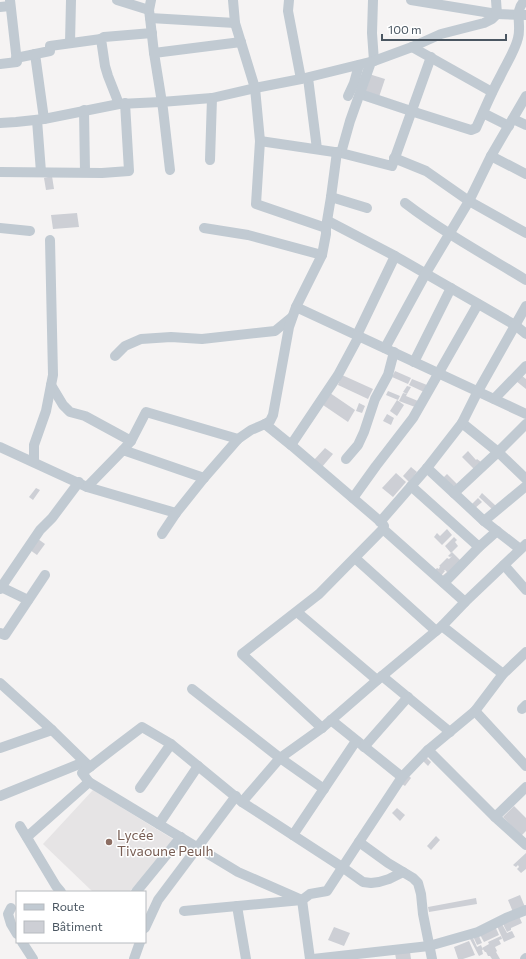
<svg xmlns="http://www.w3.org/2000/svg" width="526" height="959" font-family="Commissioner,sans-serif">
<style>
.education{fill:#e6e4e5}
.building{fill:#cdcfd5}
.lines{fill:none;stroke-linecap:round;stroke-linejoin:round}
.minor{stroke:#c1cad2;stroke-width:10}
.education-dot{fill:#8d6e63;stroke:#fff;stroke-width:1.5}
.labels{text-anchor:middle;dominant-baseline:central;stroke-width:3;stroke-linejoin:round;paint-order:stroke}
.education-label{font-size:14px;fill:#785e54;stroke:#fff;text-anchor:start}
</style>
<rect width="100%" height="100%" fill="#f5f3f3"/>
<!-- education -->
<path class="education" d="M 93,790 L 176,841 L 129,892 L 93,892 L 43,844 Z"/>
<!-- building -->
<g class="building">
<path d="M 369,74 L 385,79 L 379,97 L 363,91 Z"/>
<path d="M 52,176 L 54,189 L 46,190 L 44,178 Z"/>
<path d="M 77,213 L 79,227 L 53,229 L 51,215 Z"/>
<path d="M 395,371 L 411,378 L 408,384 L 392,377 Z"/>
<path d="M 342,375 L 373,389 L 368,399 L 338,385 Z"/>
<path d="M 521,375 L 526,379 L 526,389 L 516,381 Z"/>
<path d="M 412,379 L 427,385 L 424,392 L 409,385 Z"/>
<path d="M 407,386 L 411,387 L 407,394 L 403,392 Z"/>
<path d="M 388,391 L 400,396 L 398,400 L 386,395 Z"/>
<path d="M 330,393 L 355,410 L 348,422 L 323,405 Z"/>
<path d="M 403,393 L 407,394 L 406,396 L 418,401 L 415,407 L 399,401 Z"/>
<path d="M 397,400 L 404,405 L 397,416 L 390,411 Z"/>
<path d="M 359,403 L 365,406 L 362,413 L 356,411 Z"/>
<path d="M 387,414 L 394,418 L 391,425 L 383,421 Z"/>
<path d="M 325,448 L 333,454 L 322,467 L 314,460 Z"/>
<path d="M 468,451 L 476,460 L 477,459 L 481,462 L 474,469 L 462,457 Z"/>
<path d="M 411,467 L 417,472 L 409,482 L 403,476 Z"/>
<path d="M 396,473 L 406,482 L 393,497 L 382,488 Z"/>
<path d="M 447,474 L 457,484 L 454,488 L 443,478 Z"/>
<path d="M 36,488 L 40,490 L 33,500 L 29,497 Z"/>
<path d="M 482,493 L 496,506 L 493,510 L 479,497 Z"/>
<path d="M 478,498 L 482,502 L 474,509 L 471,505 Z"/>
<path d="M 447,529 L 452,535 L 442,545 L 434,537 L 437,533 L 440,536 Z"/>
<path d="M 454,537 L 457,540 L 455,542 L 458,546 L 451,553 L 445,546 Z"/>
<path d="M 38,539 L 45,544 L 37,555 L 30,550 Z"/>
<path d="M 452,552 L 461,561 L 444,579 L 441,577 L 447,572 L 445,570 L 444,570 L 445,571 L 440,577 L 434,571 L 437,568 L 439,569 L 440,566 L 439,566 L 447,558 L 449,559 L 452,556 L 450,557 L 448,556 Z"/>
<path d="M 426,757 L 431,762 L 428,766 L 423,761 Z"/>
<path d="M 409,776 L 411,778 L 405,786 L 402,784 Z"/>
<path d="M 514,806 L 526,818 L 526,831 L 521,836 L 503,817 Z"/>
<path d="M 397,808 L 405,815 L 400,821 L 392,813 Z"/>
<path d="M 436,836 L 440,840 L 431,850 L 427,846 Z"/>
<path d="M 526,853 L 526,869 L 521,873 L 517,869 L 519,867 L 518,865 L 516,867 L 513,865 Z"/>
<path d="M 520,895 L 525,907 L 513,912 L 508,900 Z"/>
<path d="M 476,898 L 477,904 L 429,912 L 428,907 Z"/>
<path d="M 518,914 L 522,923 L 511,928 L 511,930 L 507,932 L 502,922 Z"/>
<path d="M 502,924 L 507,933 L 512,931 L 515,937 L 504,942 L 497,926 Z"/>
<path d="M 495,926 L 499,935 L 484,942 L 479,933 Z"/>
<path d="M 334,927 L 350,933 L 344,946 L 328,940 Z"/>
<path d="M 478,934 L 482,943 L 477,945 L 473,936 Z"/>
<path d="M 501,936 L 502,939 L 499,940 L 501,944 L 495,947 L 497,951 L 496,952 L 500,959 L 492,959 L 490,956 L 488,956 L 486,952 L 485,952 L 482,948 L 489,944 L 488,942 Z"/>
<path d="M 473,938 L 477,947 L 481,945 L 483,950 L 482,950 L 483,954 L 479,956 L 470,939 Z"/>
<path d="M 469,941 L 475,955 L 463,959 L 458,959 L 454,947 Z"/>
<path d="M 410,952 L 411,959 L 396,959 L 395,953 Z"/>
</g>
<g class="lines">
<!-- minor -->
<g class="minor">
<path d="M 117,0 L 149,10"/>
<path d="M 151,0 L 149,10 L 150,18 L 154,53 L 163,109 L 170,170"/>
<path d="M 289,0 L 288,11 L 301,79"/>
<path d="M 373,0 L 372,33 L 374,61"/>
<path d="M 411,0 L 497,14 L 526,15"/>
<path d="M 0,7 L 10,6"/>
<path d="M 150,18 L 235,23"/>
<path d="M 70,43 L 71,0"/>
<path d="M 412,47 L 492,92"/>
<path d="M 154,53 L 241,42"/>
<path d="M 35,54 L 44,119"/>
<path d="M 16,58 L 50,51 L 50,46 L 101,39"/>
<path d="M 0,64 L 17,62 L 10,0"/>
<path d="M 308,78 L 317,149"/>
<path d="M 360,94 L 411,111 L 471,130 L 476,128 C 484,111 491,93 500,77 C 506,64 515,51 518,38 C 522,25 513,9 526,0"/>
<path d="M 348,96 L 354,83 L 359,65"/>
<path d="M 119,104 L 108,76 L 105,66 L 101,39 L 104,37 L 152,33"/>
<path d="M 84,110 L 85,172"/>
<path d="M 483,113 L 509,126"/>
<path d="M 513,119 L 526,125"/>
<path d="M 37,120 L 41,172"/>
<path d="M 0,123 L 16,122 L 44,119 L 119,104 L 161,102 L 212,98 L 255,88 L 301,79 L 374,61 L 412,47 L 441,34 L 484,23 L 492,19 L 497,14 L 496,0"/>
<path d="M 260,141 L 341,153 L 392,166 L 431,57"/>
<path d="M 341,153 L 350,121 L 371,62"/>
<path d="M 491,156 L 526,174"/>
<path d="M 394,158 L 426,171 L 469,201 L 526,233"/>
<path d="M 210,160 L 212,98"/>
<path d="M 0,172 L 102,173 L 129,171 L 125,103"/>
<path d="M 331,197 L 367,208"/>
<path d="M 405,203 C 443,232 485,255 526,280"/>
<path d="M 328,221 L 395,256 L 515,325 L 526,334"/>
<path d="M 326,227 L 331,197 L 337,152"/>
<path d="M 0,228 L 30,231"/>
<path d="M 204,228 L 248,235 L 322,255"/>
<path d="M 296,307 L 526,414"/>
<path d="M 357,335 L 395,256"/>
<path d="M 385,348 L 426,273 L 469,201 L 491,156 L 526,96"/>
<path d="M 115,356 L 125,346 L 141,339 L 171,337 L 202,339 L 275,331 L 292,317"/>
<path d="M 414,362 L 451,288"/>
<path d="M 51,385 L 63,405 L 70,412 L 85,416 L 131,441"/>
<path d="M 494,399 L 526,366"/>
<path d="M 462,423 L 498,452 L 526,479"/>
<path d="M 265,424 L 291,445 L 382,523 L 384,526 L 383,529 L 465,602"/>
<path d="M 291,445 L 338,375 L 359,336"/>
<path d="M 0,447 L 87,487 L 176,513"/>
<path d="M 123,450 L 131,441 L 146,412 L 238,439"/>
<path d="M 346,459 L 358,445 L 364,432 L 375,399 L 388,375 L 394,352"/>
<path d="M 34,462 L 34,445 L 46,411 L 53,375 L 50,240"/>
<path d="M 427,468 L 484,521 L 520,549"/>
<path d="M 411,486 L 479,547"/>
<path d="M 87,487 L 123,450 L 204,478"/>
<path d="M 454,493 L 498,452 L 526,424"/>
<path d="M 353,498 L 376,466 L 413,418 L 478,304"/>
<path d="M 484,521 L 526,486"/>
<path d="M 380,522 L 427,468 L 462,423 L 478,391 L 526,306"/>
<path d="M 162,534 L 176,513 L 204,478 L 238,439 L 251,430 L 265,424 L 270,421 L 273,415 L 289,327 L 296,307 L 322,255 L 326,234 L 326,228 L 256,204 L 260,141 L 255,88 L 235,23 L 233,0"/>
<path d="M 355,558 L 436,631"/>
<path d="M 504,565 L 526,590"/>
<path d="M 444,583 L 479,547 L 497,531"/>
<path d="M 1,587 L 28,600"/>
<path d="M 0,589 L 40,530 L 52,518 L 79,482"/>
<path d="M 297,612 L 377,680"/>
<path d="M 442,626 L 503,674"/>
<path d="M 0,633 L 5,635 L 45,575"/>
<path d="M 382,676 L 450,732"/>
<path d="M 0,683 L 52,730 L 90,767"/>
<path d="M 192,689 L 280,758 L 324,789"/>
<path d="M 522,709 L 526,705"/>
<path d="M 475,711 L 526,766"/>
<path d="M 331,720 L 402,777"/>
<path d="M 322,728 L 242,654 L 319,594 L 383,529"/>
<path d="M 364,747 L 408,697"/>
<path d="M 0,748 L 52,730"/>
<path d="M 428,750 L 495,817 L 526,845"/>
<path d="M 140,788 L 171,744"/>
<path d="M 0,796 L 84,762"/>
<path d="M 242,802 L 280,758 L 322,728 L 382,676 L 442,626 L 465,602 L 526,544"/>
<path d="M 495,817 L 526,787"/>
<path d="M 159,824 L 198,766"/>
<path d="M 20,826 L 56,886 L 61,892"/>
<path d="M 293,835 L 356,741"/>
<path d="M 27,837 L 89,782"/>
<path d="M 359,842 L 388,863 L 413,878 L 418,883 L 421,894 L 423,914 L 432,959"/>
<path d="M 136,892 L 181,837"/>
<path d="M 302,900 L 238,872 L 89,782 L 82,773 L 113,749 L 142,727 L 171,744 L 242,802 L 342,867 L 363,882 L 371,883 L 379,882 L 389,879 L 403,872"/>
<path d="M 302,900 L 310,959"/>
<path d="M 237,906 L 246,959"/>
<path d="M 11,908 L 8,914 L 11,924 L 17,934"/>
<path d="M 184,911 L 302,900 L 310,894 L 327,891 L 359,842 L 402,777 L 428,750 L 475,711 L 503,674 L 526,652"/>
<path d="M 145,928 L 158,900 L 236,796"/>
<path d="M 22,942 L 33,959"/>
<path d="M 134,959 L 140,942"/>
<path d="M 313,959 L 429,946 L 478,932 L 506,918 L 526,910"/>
<path d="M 525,959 L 526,958"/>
</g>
</g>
<!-- markers -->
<circle class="education-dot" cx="109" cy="842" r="4"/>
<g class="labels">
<!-- education labels -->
<g class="education-label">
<text x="117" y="834">Lycée<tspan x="117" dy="16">Tivaoune Peulh</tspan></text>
</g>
</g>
<!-- legend -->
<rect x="16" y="891" width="130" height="52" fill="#ffffff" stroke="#b7bbc0"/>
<rect x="24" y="904" width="20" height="6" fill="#c1cad2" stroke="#b7bbc0"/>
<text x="52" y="911" font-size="12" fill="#4a5661">Route</text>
<rect x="24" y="921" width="20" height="12" fill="#cdcfd5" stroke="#b7bbc0"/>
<text x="52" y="931" font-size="12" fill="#4a5661">Bâtiment</text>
<!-- scale -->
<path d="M382 34v6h124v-6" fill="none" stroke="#4a5661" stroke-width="2"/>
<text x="388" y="34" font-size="12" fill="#4a5661" stroke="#ffffff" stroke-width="3" paint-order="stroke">100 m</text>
</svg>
